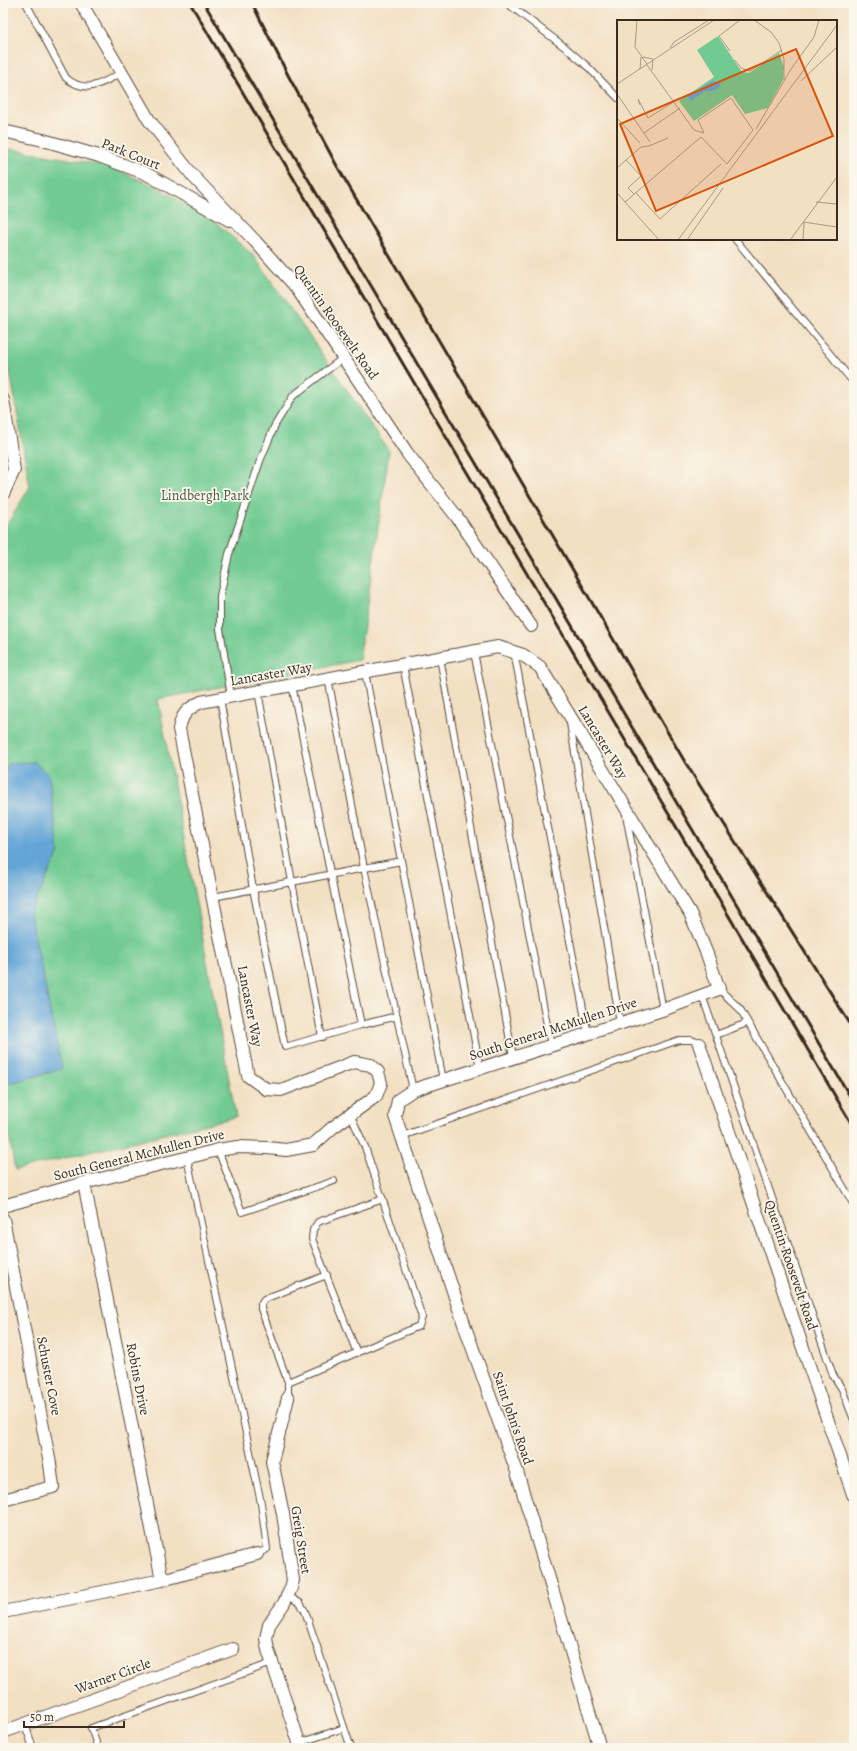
<svg xmlns="http://www.w3.org/2000/svg" width="857" height="1751" font-family="Alegreya,serif">
<style>
.green{fill:#70ca91;stroke:#567a58}
.water{fill:#64a5d7;stroke:#50687a}
.lines{fill:none;stroke-linecap:round;stroke-linejoin:round}
.lane-casing{stroke:#564537;stroke-width:8}
.street-casing{stroke:#564537;stroke-width:14}
.lane{stroke:#fff;stroke-width:6}
.street{stroke:#fff;stroke-width:12}
.rail{stroke:#3b2a1e;stroke-width:3}
.labels{text-anchor:middle;dominant-baseline:central;stroke-width:3.5;stroke-linejoin:round;paint-order:stroke}
.street-label{font-size:14px;fill:#3b2a1e;stroke:#fbf7ec}
.park-label{font-size:14px;fill:#4b5a40;stroke:#fbf7ec}
.inset-road{fill:none;stroke:#a99781;stroke-width:1}
.view{fill:#d7540e;fill-opacity:0.15;stroke:#d7540e;stroke-width:2}
.inset-edge{fill:none;stroke:#3b2a1e;stroke-width:2}
</style>
<rect width="100%" height="100%" fill="#fbf7ec"/>
<filter id="ink" filterUnits="userSpaceOnUse"><feTurbulence type="fractalNoise" baseFrequency=".025" numOctaves="2"/><feDisplacementMap in="SourceGraphic" scale="8" xChannelSelector="R" yChannelSelector="G"/><feConvolveMatrix kernelMatrix="1 2 1 2 8 2 1 2 1" color-interpolation-filters="sRGB"/></filter>
<filter id="wash" filterUnits="userSpaceOnUse"><feTurbulence type="fractalNoise" baseFrequency=".012" numOctaves="4" result="noise"/><feDisplacementMap in="SourceGraphic" scale="16" xChannelSelector="R" yChannelSelector="G"/><feGaussianBlur stdDeviation="0.9" result="paint"/><feColorMatrix in="noise" values="0 0 0 0 0 0 0 0 0 0 0 0 0 0 0 0 0 1.4 0 .05"/><feComposite in="paint" operator="in"/></filter>
<g filter="url(#wash)">
<rect width="100%" height="100%" fill="#f2e0c3"/>
<!-- green -->
<path class="green" d="M 12,149 L 107,166 L 157,187 L 215,222 L 254,256 L 389,451 L 359,660 L 158,699 L 236,1117 L 15,1170 L 3,1099 L 3,531 L 30,487 L 3,331 L 3,152 Z"/>
<!-- water -->
<path class="water" d="M 34,762 L 49,776 L 59,852 L 30,913 L 62,1069 L 3,1085 L 3,770 L 10,763 Z"/>
</g>
<g filter="url(#ink)">
<g class="lines">
<!-- lane casing -->
<g class="lane-casing">
<g id="lane">
<path d="M 26,3 L 66,78 C 87,95 101,83 121,73"/>
<path d="M 507,3 L 566,48 L 588,67 L 618,98"/>
<path d="M 735,239 L 854,383"/>
<path d="M 474,652 L 551,1045"/>
<path d="M 514,652 L 588,1034"/>
<path d="M 440,658 L 513,1057"/>
<path d="M 403,665 L 480,1068"/>
<path d="M 365,672 L 443,1080"/>
<path d="M 328,678 L 364,868 L 413,1090"/>
<path d="M 292,685 L 361,1025"/>
<path d="M 258,691 L 292,882 L 322,1037"/>
<path d="M 231,696 L 220,629 L 220,596 L 229,554 L 260,461 L 275,425 L 293,396 L 343,358"/>
<path d="M 220,698 L 253,889 L 285,1047 L 361,1025 L 397,1016"/>
<path d="M 570,723 L 620,1023"/>
<path d="M 626,815 L 663,1010"/>
<path d="M 213,897 L 401,861"/>
<path d="M 719,989 L 740,1009 L 854,1205"/>
<path d="M 702,995 L 833,1375 L 842,1389 L 854,1420"/>
<path d="M 716,1035 L 747,1023"/>
<path d="M 402,1136 L 679,1040 L 692,1040 L 699,1044"/>
<path d="M 218,1150 L 242,1212 L 334,1181"/>
<path d="M 187,1158 L 261,1503 L 267,1549 L 257,1554"/>
<path d="M 357,1353 L 312,1239 L 313,1230 L 318,1222 L 383,1199"/>
<path d="M 288,1382 L 261,1309 L 261,1304 L 264,1299 L 327,1275"/>
<path d="M 288,1398 L 288,1382 L 419,1326 L 422,1317 L 365,1147 L 350,1114"/>
<path d="M 288,1596 L 300,1603 L 305,1611 L 351,1748"/>
<path d="M 25,1724 L 33,1748"/>
<path d="M 299,1743 L 344,1728"/>
<path d="M 98,1748 L 91,1728 L 272,1663"/>
</g>
</g>
<!-- street casing -->
<g class="street-casing">
<g id="street">
<path d="M 81,3 L 149,120 L 193,176 L 255,241 L 296,287 L 407,453 L 457,517 L 531,626"/>
<path d="M 3,131 L 43,140 L 99,156 L 145,173 L 229,220"/>
<path d="M 3,400 L 14,470 L 3,494"/>
<path d="M 699,1044 L 854,1497"/>
<path d="M 84,1183 L 162,1580"/>
<path d="M 3,1206 L 84,1183 L 218,1150 L 237,1147 L 267,1148 L 286,1150 L 313,1145 L 332,1128 L 376,1096 L 381,1083 L 378,1072 L 371,1065 L 354,1062 L 281,1090 L 266,1089 L 248,1076 L 179,729 C 182,714 187,709 201,702 L 498,647 L 523,655 L 540,667 L 690,913 L 707,954 L 719,989 L 668,1008 L 413,1090 L 398,1100 L 395,1116 L 465,1327 L 517,1472 L 600,1748"/>
<path d="M 3,1219 L 50,1464 L 53,1487 L 3,1500"/>
<path d="M 288,1398 L 272,1461 L 283,1514 L 293,1580 L 291,1588 L 284,1603 L 269,1625 L 266,1638 L 268,1650 L 301,1748"/>
<path d="M 3,1612 L 162,1580 L 257,1554"/>
<path d="M 3,1732 L 233,1649"/>
</g>
</g>
<!-- lane -->
<use href="#lane" class="lane"/>
<!-- street -->
<use href="#street" class="street"/>
<!-- rail -->
<g class="rail">
<path d="M 190,3 L 854,1128"/>
<path d="M 204,3 L 854,1103"/>
<path d="M 252,3 L 288,75 L 337,166 L 685,762 L 854,1030"/>
</g>
</g>
</g>
<g class="labels">
<!-- street labels -->
<g class="street-label">
<text transform="translate(131 154) rotate(22)">Park Court</text>
<text transform="translate(336 322) rotate(55)">Quentin Roosevelt Road</text>
<text transform="translate(271 674) rotate(-10)">Lancaster Way</text>
<text transform="translate(603 742) rotate(59)">Lancaster Way</text>
<text transform="translate(250 1006) rotate(79)">Lancaster Way</text>
<text transform="translate(553 1029) rotate(-18)">South General McMullen Drive</text>
<text transform="translate(139 1155) rotate(-14)">South General McMullen Drive</text>
<text transform="translate(791 1265) rotate(71)">Quentin Roosevelt Road</text>
<text transform="translate(49 1376) rotate(79)">Schuster Cove</text>
<text transform="translate(138 1379) rotate(79)">Robins Drive</text>
<text transform="translate(513 1418) rotate(71)">Saint John's Road</text>
<text transform="translate(301 1540) rotate(81)">Greig Street</text>
<text transform="translate(113 1676) rotate(-20)">Warner Circle</text>
</g>
<!-- park labels -->
<g class="park-label">
<text x="205" y="495">Lindbergh Park</text>
</g>
</g>
<!-- overview -->
<g transform="translate(617 20)">
<rect width="220" height="220" fill="#f2e0c3"/>
<path d="M 101,16 L 125,52 L 132,53 L 162,33 L 167,47 L 166,60 L 151,88 L 128,94 L 115,75 L 77,101 L 62,81 L 97,57 L 80,30 Z" fill="#70ca91"/>
<path d="M 96,61 L 103,63 L 103,67 L 96,71 L 88,71 L 74,81 L 70,76 Z" fill="#64a5d7"/>
<path class="inset-road" d="M 20,0 L 18,27 L 30,44M 137,0 L 154,12 L 162,23 L 167,39 L 167,60M 53,28 L 57,22 L 92,0M 113,31 L 102,16 L 123,0M 26,37 L 36,39 L 35,50M 118,40 L 124,48 L 133,51 L 165,30M 23,49 L 24,37M 184,61 L 220,27M 0,64 L 97,0M 0,74 L 33,122M 23,85 L 21,79 L 31,98 L 58,81M 0,98 L 23,123M 139,109 L 174,49 L 197,17 L 202,0M 27,113 L 63,88M 9,140 L 24,156 L 11,168 L 17,174M 0,148 L 24,127 L 32,126 L 51,118M 0,173 L 42,220M 19,173 L 43,199 L 104,144M 8,182 L 84,117 L 110,144 L 136,110 L 114,78 L 81,100 L 87,113 L 77,110 L 30,45M 199,182 L 220,184M 186,202 L 220,207M 61,220 L 220,5M 70,220 L 106,168M 173,220 L 220,157M 186,220 L 187,203"/>
<path class="view" d="M 179,29 L 216,116 L 39,191 L 3,104 Z"/>
<rect width="220" height="220" class="inset-edge"/>
</g>
<!-- margin -->
<rect width="857" height="1751" fill="none" stroke="#fbf7ec" stroke-width="16"/>
<!-- scale -->
<path d="M24 1721v6h100v-6" fill="none" stroke="#3b2a1e" stroke-width="2"/>
<text x="30" y="1721" font-size="12" fill="#3b2a1e" stroke="#fbf7ec" stroke-width="3" paint-order="stroke">50 m</text>
</svg>
